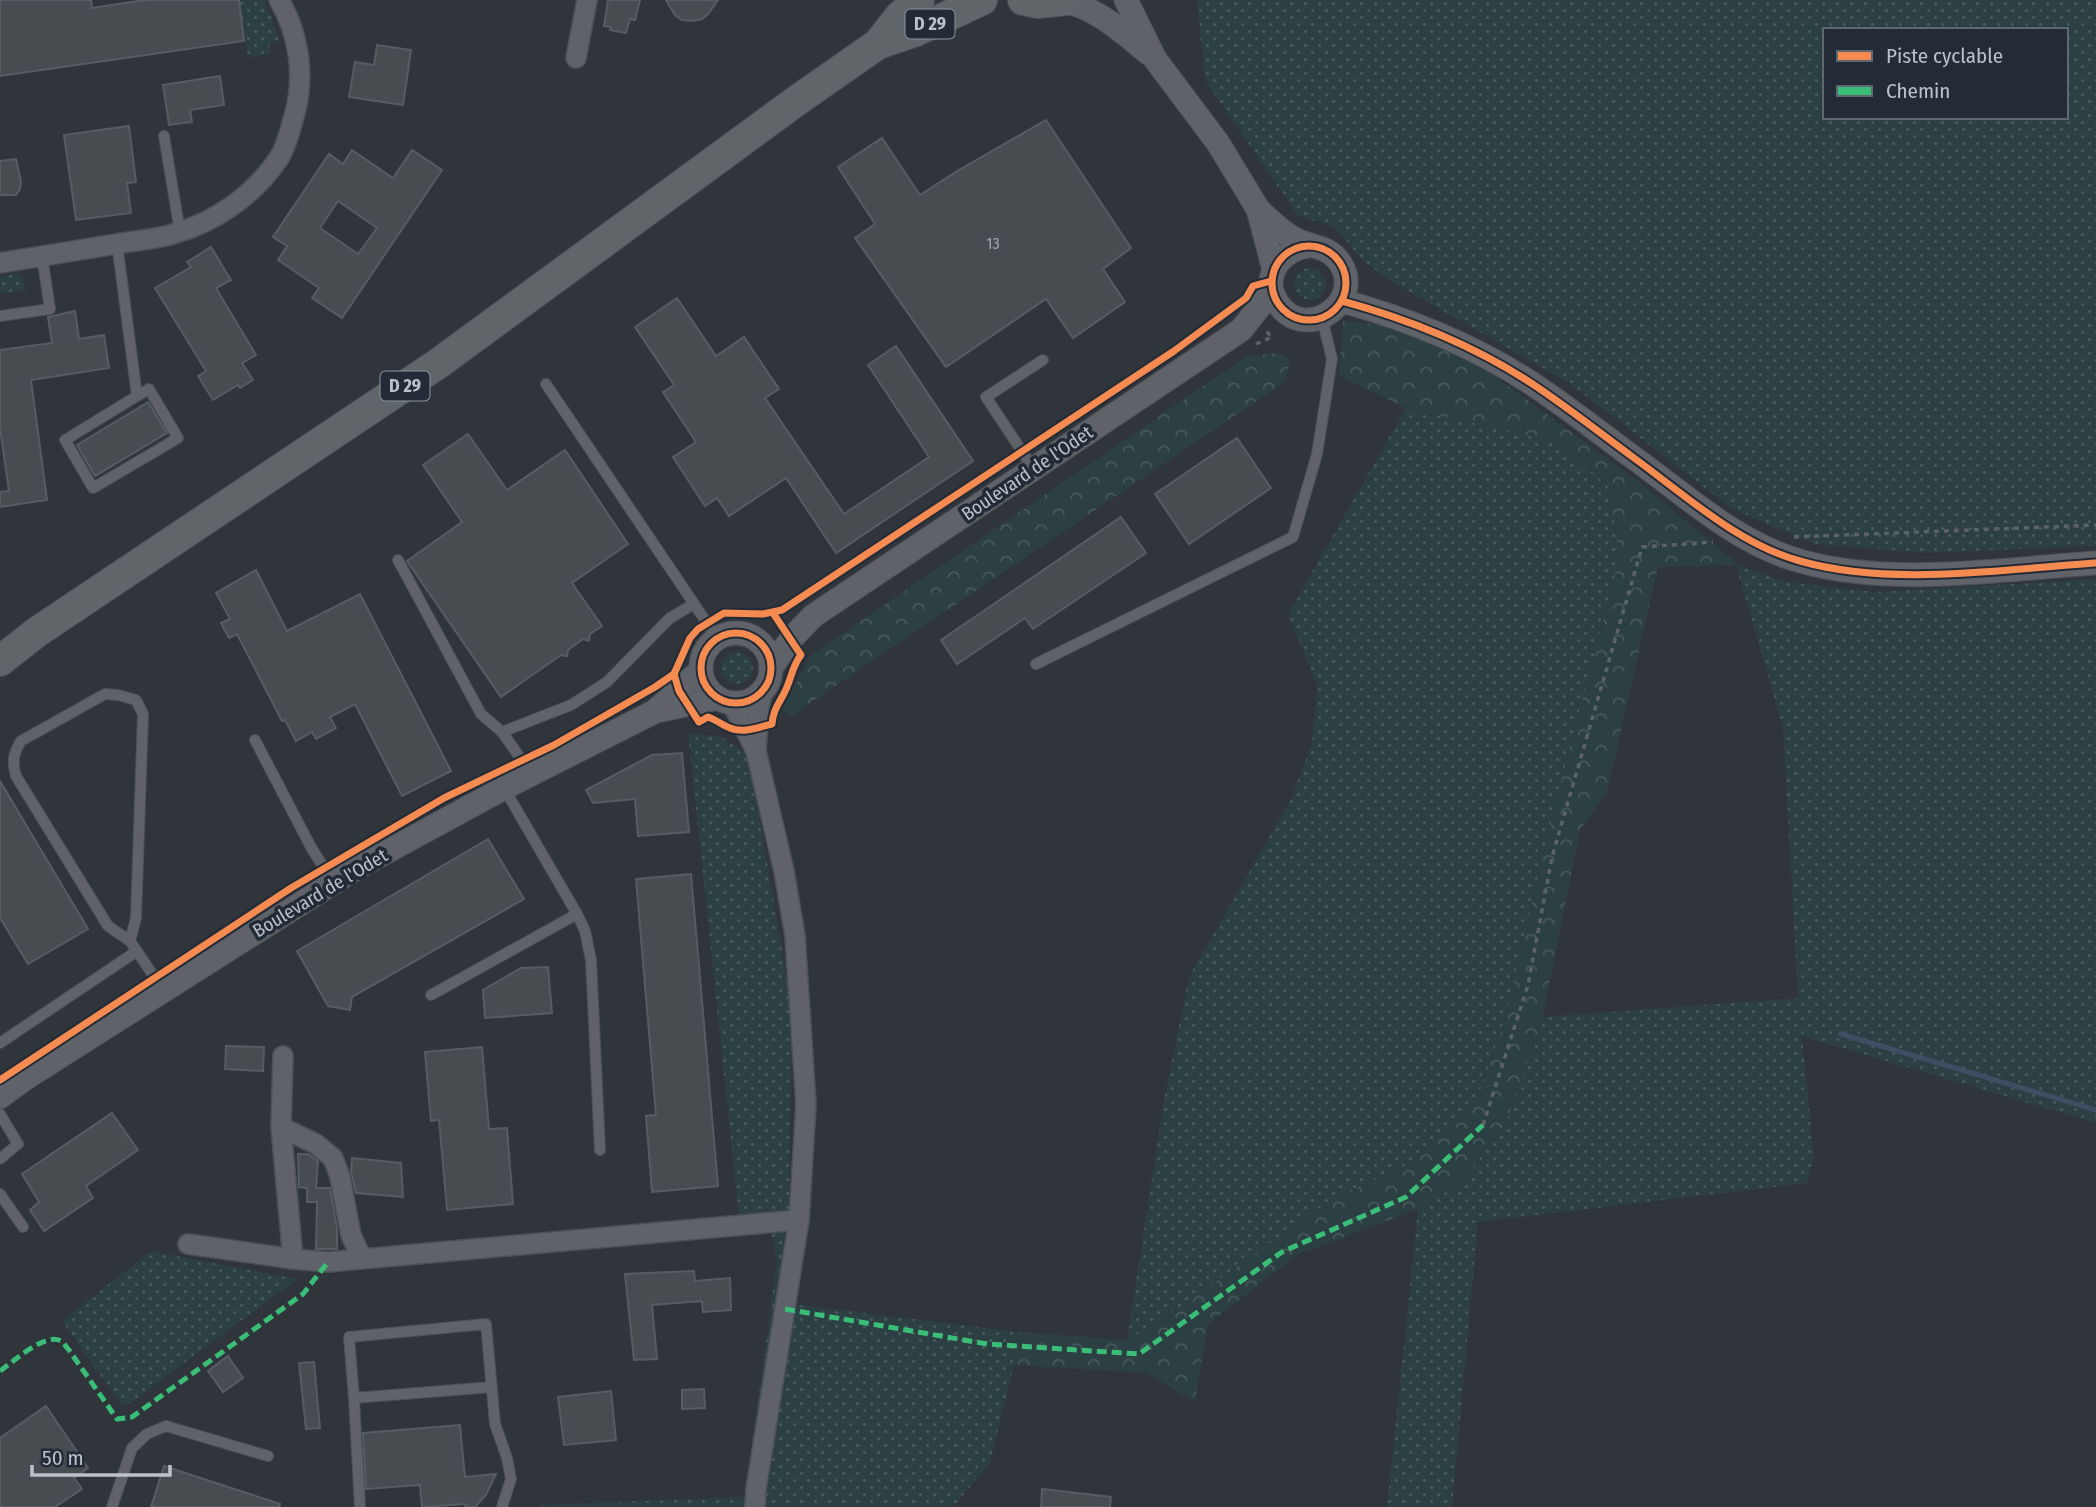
<svg xmlns="http://www.w3.org/2000/svg" width="2096" height="1507" font-family="'Fira Sans Condensed',sans-serif">
<style>
.grass{fill:url(#grass-dots);fill-rule:evenodd}
.forest{fill:url(#forest-crowns)}
.lines{fill:none;stroke-linecap:round;stroke-linejoin:round}
.stream{stroke:#3e4f64;stroke-width:5}
.building{fill:#474c51;stroke:#575c63;stroke-width:2;fill-rule:evenodd}
.service-casing{stroke:#4c5156;stroke-width:12}
.minor-casing{stroke:#4c5156;stroke-width:22}
.tertiary-casing{stroke:#4c5156;stroke-width:25}
.primary-casing{stroke:#4c5158;stroke-width:32}
.path{stroke:#5d6267;stroke-width:3.5;stroke-dasharray:5 5;stroke-linecap:butt}
.service{stroke:#5f6369;stroke-width:10}
.minor{stroke:#5f6369;stroke-width:19}
.tertiary{stroke:#5f6369;stroke-width:23}
.primary{stroke:#60656a;stroke-width:30}
.quiet{stroke:#3abd76;stroke-width:5;stroke-dasharray:10 5;stroke-linecap:butt}
.cycleway-casing{stroke:#222b36;stroke-width:11}
.cycleway{stroke:#f68b52;stroke-width:7}
.labels{text-anchor:middle;dominant-baseline:central;stroke-width:7;stroke-linejoin:round;paint-order:stroke}
.number-label{font-size:16px;fill:#9da4ac}
.shield{fill:#222b36;stroke:#8c949e;stroke-width:2}
.shield-label{font-size:18px;font-weight:bold;fill:#bac1cb}
.street-label{font-size:19px;fill:#bac1cb;stroke:#222b36}
</style>
<defs>
<pattern id="grass-dots" width="8" height="8" patternUnits="userSpaceOnUse" patternTransform="scale(1.75)"><rect width="8" height="8" fill="#2c3f42"/><path d="M2 2h.1M6 6h.1" fill="none" stroke="#48595c" stroke-width="1.8" stroke-linecap="round"/></pattern>
<pattern id="forest-crowns" width="20" height="18" patternUnits="userSpaceOnUse" patternTransform="scale(1.75)"><rect width="20" height="18" fill="#2c3f42"/><path d="M2 6a3 3 0 1 1 6 0M12 15a3 3 0 1 1 6 0" fill="none" stroke="#48595c"/></pattern>
</defs>
<rect width="100%" height="100%" fill="#2f353b"/>
<!-- grass -->
<g class="grass">
<path d="M 239,0 L 264,0 L 271,15 L 279,42 L 269,44 L 271,54 L 248,57 Z"/>
<path d="M 1197,0 L 2096,0 L 2096,546 L 1925,553 L 1815,544 L 1732,509 L 1569,383 L 1389,280 L 1362,260 L 1335,227 L 1298,216 L 1205,80 ZM 1825,30 L 2066,30 L 2066,117 L 1825,117 Z"/>
<circle cx="1310" cy="284" r="16"/>
<path d="M 17,273 L 23,278 L 25,290 L 0,294 L 0,276 Z"/>
<path d="M 1406,408 L 1558,442 L 1610,488 L 1619,559 L 1555,805 L 1504,1022 L 1476,1103 L 1403,1168 L 1335,1197 L 1159,1322 L 1127,1340 L 1164,1100 L 1189,977 L 1291,799 L 1312,743 L 1317,685 L 1288,614 Z"/>
<path d="M 1736,565 L 1787,582 L 1875,592 L 2096,579 L 2096,1123 L 1802,1036 L 1814,1158 L 1807,1183 L 1478,1222 L 1452,1507 L 1387,1507 L 1418,1209 L 1460,1183 L 1505,1126 L 1543,1017 L 1798,998 L 1783,728 Z"/>
<circle cx="737" cy="668" r="16"/>
<path d="M 688,733 L 722,737 L 749,756 L 793,1016 L 789,1166 L 792,1304 L 1018,1332 L 1014,1365 L 990,1463 L 953,1507 L 542,1507 L 541,1505 L 745,1497 L 777,1260 L 767,1211 L 739,1217 Z"/>
<path d="M 151,1251 L 297,1279 L 132,1402 L 122,1406 L 62,1321 Z"/>
</g>
<!-- forest -->
<g class="forest">
<path d="M 1343,321 L 1383,325 L 1474,361 L 1638,481 L 1733,560 L 1736,565 L 1658,567 L 1607,793 L 1580,830 L 1543,1017 L 1505,1126 L 1460,1183 L 1418,1209 L 1297,1255 L 1208,1324 L 1195,1402 L 1147,1373 L 1014,1365 L 1018,1332 L 1127,1340 L 1159,1322 L 1335,1197 L 1403,1168 L 1476,1103 L 1504,1022 L 1555,805 L 1619,559 L 1610,488 L 1558,442 L 1406,408 L 1339,376 Z"/>
<path d="M 1278,353 L 1290,359 L 1286,381 L 791,716 L 782,710 L 811,655 L 1247,356 Z"/>
</g>
<g class="lines">
<!-- stream -->
<path class="stream" d="M 1841,1034 L 2096,1110"/>
</g>
<!-- building -->
<g class="building">
<path d="M 0,0 L 91,0 L 92,8 L 145,0 L 239,0 L 244,41 L 0,76 Z"/>
<path d="M 608,0 L 640,0 L 635,20 L 630,19 L 626,33 L 610,30 L 611,27 L 604,26 Z"/>
<path d="M 666,0 L 718,0 L 708,14 L 702,19 L 692,21 L 682,20 L 675,15 Z"/>
<path d="M 377,45 L 411,50 L 403,105 L 349,97 L 355,62 L 374,65 Z"/>
<path d="M 220,76 L 224,105 L 190,110 L 192,122 L 169,125 L 163,85 Z"/>
<path d="M 1046,120 L 1131,248 L 1103,269 L 1125,302 L 1073,338 L 1046,299 L 946,367 L 855,238 L 875,224 L 838,167 L 882,138 L 920,195 L 957,171 Z"/>
<path d="M 129,126 L 136,182 L 127,183 L 131,213 L 76,220 L 64,135 Z"/>
<path d="M 352,150 L 393,178 L 412,150 L 442,170 L 342,318 L 312,298 L 319,288 L 278,260 L 287,246 L 273,237 L 329,154 L 343,164 ZM 338,201 L 377,228 L 358,254 L 320,228 Z"/>
<path d="M 16,159 L 21,181 L 20,189 L 16,195 L 0,195 L 0,161 Z"/>
<path d="M 211,247 L 231,280 L 216,288 L 256,355 L 242,363 L 253,380 L 240,388 L 238,385 L 213,400 L 198,376 L 206,371 L 155,288 L 191,267 L 187,262 Z"/>
<path d="M 677,298 L 716,356 L 744,337 L 779,389 L 765,398 L 844,514 L 929,457 L 868,365 L 896,346 L 973,461 L 836,553 L 786,478 L 729,516 L 717,498 L 705,506 L 673,457 L 696,442 L 663,392 L 674,385 L 635,327 Z"/>
<path d="M 75,311 L 79,339 L 104,335 L 109,368 L 31,380 L 47,500 L 0,507 L 0,492 L 9,491 L 0,428 L 0,350 L 52,343 L 48,317 Z"/>
<path d="M 148,402 L 167,433 L 95,476 L 77,445 Z"/>
<path d="M 468,434 L 507,490 L 565,450 L 628,544 L 572,583 L 602,626 L 590,634 L 589,641 L 583,639 L 568,650 L 567,656 L 561,655 L 501,697 L 407,561 L 462,522 L 423,465 Z"/>
<path d="M 1237,438 L 1271,488 L 1189,544 L 1155,494 Z"/>
<path d="M 1121,517 L 1146,553 L 1033,629 L 1025,618 L 957,664 L 941,640 Z"/>
<path d="M 256,570 L 287,631 L 360,594 L 451,771 L 402,796 L 355,704 L 330,717 L 336,728 L 316,739 L 312,732 L 296,741 L 285,720 L 282,721 L 237,634 L 229,638 L 221,623 L 230,619 L 216,593 Z"/>
<path d="M 682,753 L 689,832 L 638,836 L 635,799 L 593,803 L 586,790 L 652,755 Z"/>
<path d="M 0,781 L 88,929 L 28,964 L 0,918 Z"/>
<path d="M 488,839 L 524,899 L 352,997 L 350,1010 L 328,1006 L 297,951 Z"/>
<path d="M 691,874 L 718,1186 L 652,1192 L 646,1116 L 656,1115 L 636,879 Z"/>
<path d="M 548,967 L 552,1013 L 485,1018 L 483,990 L 521,968 Z"/>
<path d="M 226,1046 L 264,1047 L 263,1071 L 225,1069 Z"/>
<path d="M 482,1047 L 489,1129 L 507,1128 L 513,1204 L 447,1210 L 439,1120 L 431,1121 L 425,1052 Z"/>
<path d="M 112,1113 L 138,1150 L 86,1186 L 93,1198 L 44,1231 L 30,1210 L 39,1202 L 22,1174 Z"/>
<path d="M 298,1154 L 308,1154 L 318,1161 L 316,1188 L 330,1188 L 337,1229 L 337,1249 L 316,1249 L 317,1202 L 307,1202 L 307,1188 L 299,1187 Z"/>
<path d="M 352,1158 L 401,1163 L 403,1197 L 356,1193 L 351,1171 Z"/>
<path d="M 694,1271 L 695,1281 L 730,1278 L 731,1310 L 703,1312 L 702,1301 L 652,1305 L 657,1359 L 634,1360 L 625,1274 Z"/>
<path d="M 228,1356 L 243,1378 L 223,1392 L 208,1371 Z"/>
<path d="M 314,1362 L 320,1428 L 306,1429 L 299,1363 Z"/>
<path d="M 704,1389 L 705,1408 L 682,1409 L 682,1390 Z"/>
<path d="M 611,1391 L 616,1440 L 564,1445 L 558,1397 Z"/>
<path d="M 46,1406 L 88,1468 L 74,1478 L 82,1489 L 55,1507 L 0,1507 L 0,1438 Z"/>
<path d="M 460,1425 L 465,1477 L 496,1474 L 486,1495 L 475,1507 L 466,1507 L 465,1504 L 422,1507 L 420,1485 L 366,1489 L 363,1433 Z"/>
<path d="M 164,1466 L 280,1504 L 279,1507 L 151,1507 Z"/>
<path d="M 1042,1489 L 1111,1497 L 1110,1507 L 1041,1507 Z"/>
</g>
<g class="lines">
<!-- service casing -->
<g class="service-casing">
<g id="service">
<path d="M 164,136 L 180,232"/>
<path d="M 117,243 L 137,396 L 65,440 L 93,488 L 178,438 L 149,389 L 137,396"/>
<path d="M 0,316 L 50,309 L 42,256"/>
<path d="M 546,384 L 717,638"/>
<path d="M 1033,468 L 986,397 L 1043,360"/>
<path d="M 398,560 L 481,714 L 502,732 L 531,773"/>
<path d="M 1036,664 L 1293,537 L 1317,454 L 1332,359 L 1322,318"/>
<path d="M 502,732 L 571,705 L 607,682 L 670,618 L 694,604"/>
<path d="M 255,740 L 312,849 L 333,882"/>
<path d="M 577,914 L 585,931 L 591,960 L 600,1150"/>
<path d="M 130,941 L 136,918 L 143,714 L 136,700 L 118,695 L 105,694 L 21,741 C 13,754 12,762 16,776 L 108,926 L 130,941 L 163,990"/>
<path d="M 431,995 L 577,914 L 504,788"/>
<path d="M 0,1043 L 137,951"/>
<path d="M 0,1114 L 18,1144 L 0,1159"/>
<path d="M 0,1194 L 23,1227"/>
<path d="M 492,1387 L 354,1398 L 349,1337 L 486,1324 L 495,1424 L 507,1458 L 511,1479 L 502,1507"/>
<path d="M 354,1398 L 360,1507"/>
<path d="M 112,1507 L 132,1448 L 147,1434 L 166,1426 L 268,1456"/>
</g>
</g>
<!-- minor casing -->
<g class="minor-casing">
<g id="minor">
<path d="M 576,58 L 587,0"/>
<path d="M 0,263 C 37,257 74,251 110,245 C 131,241 153,240 173,234 C 216,222 254,195 279,158 C 287,145 291,127 295,113 C 305,75 299,34 279,0"/>
<path d="M 732,703 L 755,749"/>
<path d="M 283,1056 L 281,1127 L 293,1259"/>
<path d="M 281,1127 L 316,1144 L 333,1158 L 340,1177 L 351,1235 L 362,1259"/>
<path d="M 188,1244 L 293,1259 L 328,1262 L 799,1220"/>
<path d="M 755,1507 L 756,1489 L 799,1220 L 806,1104 L 795,936 L 784,871 L 756,751 L 759,706 L 763,690"/>
</g>
</g>
<!-- tertiary casing -->
<g class="tertiary-casing">
<g id="tertiary">
<path d="M 1126,0 L 1155,59 L 1218,143 L 1258,209 L 1274,270"/>
<path d="M 1062,1 C 1097,7 1123,33 1151,55"/>
<path d="M 1258,209 C 1268,219 1279,229 1291,237 C 1306,247 1327,245 1338,260 C 1368,299 1308,344 1279,305 C 1259,278 1280,250 1308,246"/>
<path d="M 1342,301 C 1408,319 1473,345 1531,383 C 1566,406 1600,433 1634,458 C 1685,495 1738,544 1800,561 C 1891,587 2003,569 2096,563"/>
<circle cx="736" cy="668" r="35"/>
<path d="M 771,668 L 791,639 L 813,616 L 1241,330 L 1272,291"/>
<path d="M 657,711 L 718,698"/>
<path d="M 0,1097 L 26,1078 L 355,869 L 504,788 L 654,712 L 701,670"/>
</g>
</g>
<!-- primary casing -->
<g class="primary-casing">
<g id="primary">
<path d="M 1023,0 L 1038,3 L 1066,0"/>
<path d="M 878,44 L 916,31 L 982,0"/>
<path d="M 0,661 L 37,632 L 439,363 L 799,99 L 878,44 L 900,16 L 919,0"/>
</g>
</g>
<!-- path -->
<g class="path">
<path d="M 1256,344 L 1272,337 L 1265,330"/>
<path d="M 1794,537 L 2096,525"/>
<path d="M 1483,1125 L 1528,985 L 1552,857 L 1642,547 L 1713,542"/>
</g>
<!-- service -->
<use href="#service" class="service"/>
<!-- minor -->
<use href="#minor" class="minor"/>
<!-- tertiary -->
<use href="#tertiary" class="tertiary"/>
<!-- primary -->
<use href="#primary" class="primary"/>
<!-- quiet -->
<g class="quiet">
<path d="M 785,1309 L 987,1344 L 1139,1354 L 1282,1252 L 1406,1197 L 1483,1125"/>
<path d="M 0,1371 C 13,1362 45,1332 61,1341 C 64,1343 66,1347 69,1350 L 117,1419 L 132,1417 L 303,1294 L 328,1262"/>
</g>
<!-- cycleway casing -->
<g class="cycleway-casing">
<g id="cycleway">
<circle cx="1309" cy="283" r="37"/>
<path d="M 1342,301 C 1408,319 1473,345 1531,383 C 1566,406 1600,433 1634,458 C 1685,495 1738,544 1800,561 C 1891,587 2003,569 2096,563"/>
<circle cx="736" cy="668" r="35"/>
<path d="M 674,674 L 679,691 L 699,722 L 708,717 C 717,720 722,725 730,728 C 743,734 759,727 772,724 C 773,708 782,700 787,687 C 792,675 793,665 801,655 L 773,613"/>
<path d="M 0,1080 L 291,888 L 444,798 L 554,745 L 655,687 L 674,674 L 690,638 L 698,629 L 724,613 L 763,614 L 782,610 L 1174,351 L 1246,298 L 1253,286 L 1271,281"/>
</g>
</g>
<!-- cycleway -->
<use href="#cycleway" class="cycleway"/>
</g>
<g class="labels">
<!-- number labels -->
<g class="number-label">
<text x="993" y="243">13</text>
</g>
<!-- shield labels -->
<g class="shield">
<rect x="905.5" y="9.5" width="49" height="29" rx="5"/>
<rect x="380.5" y="371.5" width="49" height="29" rx="5"/>
</g>
<g class="shield-label">
<text x="930" y="24">D 29</text>
<text x="405" y="386">D 29</text>
</g>
<!-- street labels -->
<g class="street-label">
<text transform="translate(1027 473) rotate(-34)">Boulevard de l'Odet</text>
<text transform="translate(320 893) rotate(-31)">Boulevard de l'Odet</text>
</g>
</g>
<!-- legend -->
<rect x="1823" y="28" width="245" height="91" fill="#222b36" stroke="#5f6772" stroke-width="2"/>
<rect x="1837" y="51" width="35" height="10" fill="#f68b52" stroke="#5f6772" stroke-width="2"/>
<text x="1886" y="63" font-size="21" fill="#bac1cb">Piste cyclable</text>
<rect x="1837" y="86" width="35" height="10" fill="#3abd76" stroke="#5f6772" stroke-width="2"/>
<text x="1886" y="98" font-size="21" fill="#bac1cb">Chemin</text>
<!-- scale -->
<path d="M32 1465v10h138v-10" fill="none" stroke="#bac1cb" stroke-width="3.5"/>
<text x="42" y="1465" font-size="21" fill="#bac1cb" stroke="#222b36" stroke-width="5" paint-order="stroke">50 m</text>
</svg>
